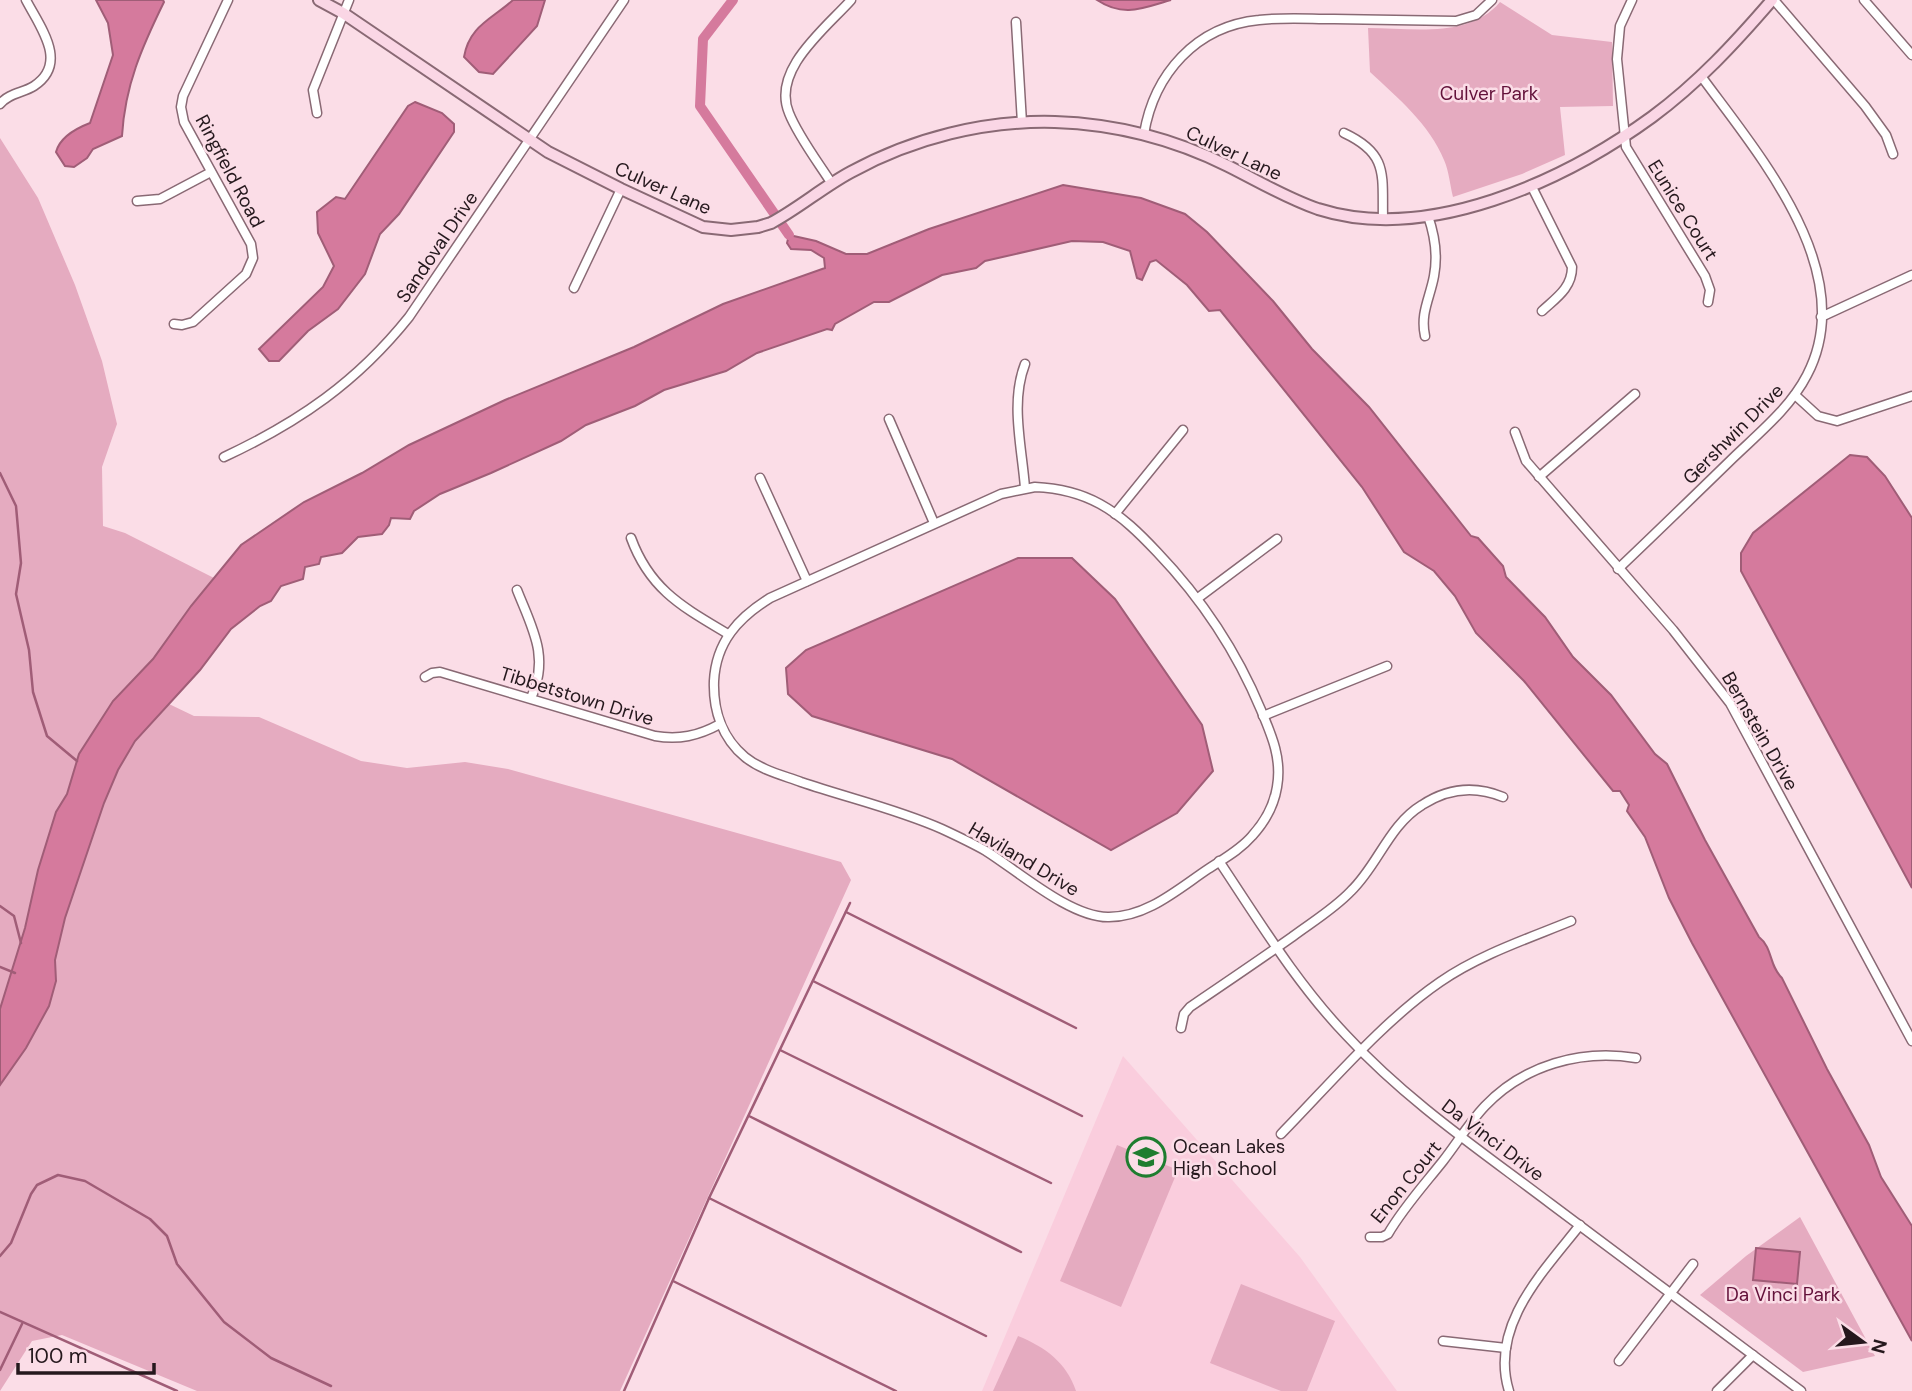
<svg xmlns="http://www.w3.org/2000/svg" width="1912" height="1391" font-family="'DM Sans',sans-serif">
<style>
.built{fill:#facddd}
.green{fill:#e5abc0}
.water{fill:#d57a9d;stroke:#a05d77;stroke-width:2}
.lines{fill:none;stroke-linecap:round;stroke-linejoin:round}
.stream{stroke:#a05d77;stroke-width:2.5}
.canal{stroke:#d57a9d;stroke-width:10}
.street-casing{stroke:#896974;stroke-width:11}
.secondary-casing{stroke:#896974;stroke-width:14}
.street{stroke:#fff;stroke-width:8}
.secondary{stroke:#fad6e5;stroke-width:10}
.labels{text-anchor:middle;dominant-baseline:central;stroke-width:5;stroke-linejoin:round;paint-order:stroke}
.park-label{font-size:19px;fill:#63113a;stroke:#fbdde7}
.street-label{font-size:19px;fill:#25181d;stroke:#fbdde7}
.poi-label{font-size:19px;fill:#25181d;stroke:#fbdde7;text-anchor:start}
</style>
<rect width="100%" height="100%" fill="#fbdde7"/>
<!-- built -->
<path class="built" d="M 1123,1056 L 1300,1257 L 1397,1391 L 982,1391 Z"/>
<!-- green -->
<g class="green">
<path d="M 1500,2 L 1552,35 L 1612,42 L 1613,106 L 1560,107 L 1565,155 L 1522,174 L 1453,197 C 1450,185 1449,171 1444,160 C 1430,125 1397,97 1370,72 L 1368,28 C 1412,28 1469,39 1500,2 Z"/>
<path d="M 0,138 L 38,198 L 75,285 L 102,361 L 117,424 L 102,467 L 103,526 L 125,533 L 214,578 L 153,659 L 113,701 L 79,754 L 67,794 L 56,812 L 38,870 L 25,928 L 0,1009 Z"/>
<path d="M 169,704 L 194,716 L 259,717 L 361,761 L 407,768 L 465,762 L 508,769 L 841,862 L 851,880 L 620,1391 L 197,1391 L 62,1335 L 32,1341 L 0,1391 L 0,1085 L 26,1048 L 56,981 L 55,960 L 65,918 L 104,803 L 118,770 L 135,741 Z"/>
<path d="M 1117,1145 L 1178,1170 L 1121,1307 L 1060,1281 Z"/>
<path d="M 1800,1217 L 1875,1356 L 1803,1372 L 1700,1295 L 1746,1256 Z"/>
<path d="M 1241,1284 L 1335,1321 L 1307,1391 L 1281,1391 L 1210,1363 Z"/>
<path d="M 1018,1336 C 1045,1347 1066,1362 1076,1391 L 993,1391 Z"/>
</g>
<!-- water -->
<g class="water">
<path d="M 96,0 L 163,0 L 164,2 C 142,47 125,85 122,136 L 93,149 L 87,158 L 74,167 L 65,166 L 56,152 C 60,137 77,128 90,123 L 113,55 L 108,23 Z"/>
<path d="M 513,0 L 545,0 L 537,26 L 493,74 L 479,72 L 464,57 C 469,26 492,19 513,0 Z"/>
<path d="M 1097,0 L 1171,0 C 1143,8 1124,18 1097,0 Z"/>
<path d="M 415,102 L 442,113 L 454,124 L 454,132 L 399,214 L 380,234 L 365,274 L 338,309 L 308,331 L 279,361 L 269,361 L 259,349 L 323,287 L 334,266 L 318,233 L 317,212 L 336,197 L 345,199 L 408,106 Z"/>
<path d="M 1063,185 L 1141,198 L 1185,214 L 1207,232 L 1273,301 L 1312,349 L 1369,407 L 1471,536 L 1478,538 L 1503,566 L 1506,577 L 1545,617 L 1573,657 L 1611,695 L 1655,754 L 1667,764 L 1705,840 L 1759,937 C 1773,948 1769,966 1782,978 L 1827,1069 L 1869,1145 L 1881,1177 L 1912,1226 L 1912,1341 L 1692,943 L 1669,898 L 1645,837 L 1627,811 L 1629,805 L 1620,791 L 1613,791 L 1524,681 L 1476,633 L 1455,596 L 1434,571 L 1404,552 L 1362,487 L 1220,310 L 1209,311 L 1187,285 L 1156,260 L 1150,262 L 1142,280 L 1137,278 L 1130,251 L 1103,242 L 1072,241 L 985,261 L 976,268 L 942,275 L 889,302 L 874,302 L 835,324 L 832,330 L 827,329 L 757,353 L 726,371 L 664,390 L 635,406 L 586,425 L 561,441 L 491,473 L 440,494 L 414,511 L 410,519 L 391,518 L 389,525 L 382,534 L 358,537 L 342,553 L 321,557 L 319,564 L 305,567 L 303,579 L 281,586 L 271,601 L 260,606 L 231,629 L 200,670 L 135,741 L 118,770 L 104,803 L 65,918 L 55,960 L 56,981 L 49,1006 L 26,1048 L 0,1085 L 0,1009 L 25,928 L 38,870 L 56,812 L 67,794 L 79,754 L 113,701 L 153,659 L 191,606 L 241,545 L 304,502 L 362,473 L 409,445 L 505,400 L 634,347 L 723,304 L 825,268 L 824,258 L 811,250 L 791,249 L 787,243 L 789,235 L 816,241 L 846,254 L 867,254 L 929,229 Z"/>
<path d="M 1850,455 L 1867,457 L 1885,476 L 1912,518 L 1912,888 L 1741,571 L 1741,553 L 1753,533 Z"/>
<path d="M 1018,558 L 1072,558 L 1115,599 L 1202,725 L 1213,771 L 1177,813 L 1111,850 L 952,759 L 812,716 L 788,694 L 786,668 L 806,650 Z"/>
<path d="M 1756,1248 L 1800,1252 L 1797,1284 L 1753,1280 Z"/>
</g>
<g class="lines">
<!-- stream -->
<g class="stream">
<path d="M 0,473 L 16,506 L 21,563 L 16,594 L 29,650 L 33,692 L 47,736 L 77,761"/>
<path d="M 0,906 L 14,916 L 21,943"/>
<path d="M 846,912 L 1076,1028"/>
<path d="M 0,967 L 15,973"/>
<path d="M 813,981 L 1082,1116"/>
<path d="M 780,1050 L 1051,1183"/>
<path d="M 749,1116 L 1021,1252"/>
<path d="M 709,1198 L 986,1336"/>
<path d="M 0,1256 L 11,1243 L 31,1194 L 37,1185 L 58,1175 L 85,1181 L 150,1219 L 167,1236 L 177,1264 L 224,1322 L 271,1358 L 331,1386"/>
<path d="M 673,1281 L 896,1391"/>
<path d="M 0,1312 L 177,1391"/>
<path d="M 0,1370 L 22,1324"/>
<path d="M 624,1391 L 710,1196 L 850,903"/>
</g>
<!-- canal -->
<path class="canal" d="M 733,0 L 703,39 L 700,106 L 789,235"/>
<!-- street casing -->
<g class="street-casing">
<g id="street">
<path d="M 1632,0 L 1620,26 L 1617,59 L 1626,147 L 1705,276 L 1710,290 L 1708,302"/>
<path d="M 1774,0 L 1865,106 L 1886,135 L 1893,154"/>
<path d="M 1864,0 L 1912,55"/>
<path d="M 1016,22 L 1022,123"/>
<path d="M 0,104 C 9,93 23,93 34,86 C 69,63 40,27 26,0"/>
<path d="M 317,113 L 313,90 L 349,0"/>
<path d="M 1344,133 C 1389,154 1382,175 1383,219"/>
<path d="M 1144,134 C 1154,74 1196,26 1259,20 C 1283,17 1309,19 1334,19 C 1374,20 1415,20 1456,21 L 1476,15 L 1492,0"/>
<path d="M 832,184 C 818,162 798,136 789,113 C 771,70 826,28 851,0"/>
<path d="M 1531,185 L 1572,267 C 1572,288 1556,298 1542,311"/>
<path d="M 137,201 L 160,199 L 211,172"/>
<path d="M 574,288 L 621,189"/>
<path d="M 1821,317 L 1912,275"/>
<path d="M 174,324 L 182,325 L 193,322 L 246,274 L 253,258 L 251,244 L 184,122 L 181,107 L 183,96 L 228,0"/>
<path d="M 1425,336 C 1420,313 1430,298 1434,276 C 1438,255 1435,236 1428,216"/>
<path d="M 1025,364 C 1010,403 1022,447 1025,488"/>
<path d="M 1795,395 L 1818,416 L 1837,421 L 1912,396"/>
<path d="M 889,419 L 934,523"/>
<path d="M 1515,432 L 1526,461 L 1673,630 L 1730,703 L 1912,1041"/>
<path d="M 224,457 C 299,422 357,382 409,317 L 624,0"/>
<path d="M 1539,477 L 1635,394"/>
<path d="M 760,478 L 807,581"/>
<path d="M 1035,487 C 1058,488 1080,493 1100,504 C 1122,516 1140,534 1157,552 C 1202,599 1236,650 1261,710 C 1272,736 1282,759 1277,787 C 1274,805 1264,823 1252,836 C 1240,850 1223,859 1208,869 C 1178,889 1147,917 1109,917 C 1071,918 1018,871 986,851 C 972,843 957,836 942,829 C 897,809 848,798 801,782 C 782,775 761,770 745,757 C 722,738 713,710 714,681 C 716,642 738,618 770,598 L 1001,494 Z"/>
<path d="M 1115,514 L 1183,430"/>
<path d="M 631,538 C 650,590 683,607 728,634"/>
<path d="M 1618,569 C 1657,532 1695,495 1733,458 C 1759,433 1790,408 1807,375 C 1861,272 1758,154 1701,76"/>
<path d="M 517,590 C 532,628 550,657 531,698"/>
<path d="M 1198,598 L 1277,539"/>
<path d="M 425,677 L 432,673 L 440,672 L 655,736 C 679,740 698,736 720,724"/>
<path d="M 1263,716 L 1387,666"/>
<path d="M 1219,861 C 1259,921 1297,984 1347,1036 C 1407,1101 1481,1151 1551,1204 C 1635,1266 1717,1329 1801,1391"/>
<path d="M 1181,1028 L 1184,1014 L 1190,1007 C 1224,984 1258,961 1292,937 C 1312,922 1334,909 1351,891 C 1378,865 1389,825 1422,805 C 1448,788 1474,785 1503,797"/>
<path d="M 1281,1134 C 1330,1084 1383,1021 1440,982 C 1479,955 1527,939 1571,921"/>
<path d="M 1370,1237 L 1382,1237 L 1388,1234 C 1403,1208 1424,1185 1443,1161 C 1457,1143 1469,1123 1485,1106 C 1524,1065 1581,1049 1636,1058"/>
<path d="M 1443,1341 L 1506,1348"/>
<path d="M 1619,1361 L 1693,1264"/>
<path d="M 1509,1391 C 1489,1326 1543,1272 1580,1225"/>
<path d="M 1717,1391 L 1753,1355"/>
</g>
</g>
<!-- secondary casing -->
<g class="secondary-casing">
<path id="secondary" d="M 319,0 L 343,13 L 548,152 L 621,189 L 703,227 L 731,230 L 758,227 L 771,223 C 799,208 823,187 851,172 C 913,138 985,120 1055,122 C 1115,124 1174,139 1228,166 C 1258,181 1286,198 1318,209 C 1428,244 1564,181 1652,117 C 1698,83 1735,43 1772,0"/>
</g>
<!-- street -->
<use href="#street" class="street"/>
<!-- secondary -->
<use href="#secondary" class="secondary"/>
</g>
<!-- icons -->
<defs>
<g id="school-ring" transform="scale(2.0125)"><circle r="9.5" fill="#fbdde7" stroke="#1e7d2f" stroke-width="1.5"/><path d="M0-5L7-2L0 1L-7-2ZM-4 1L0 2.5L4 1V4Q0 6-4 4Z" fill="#1e7d2f"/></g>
</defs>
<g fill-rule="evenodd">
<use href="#school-ring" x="1146" y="1157"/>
</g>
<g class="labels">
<!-- park labels -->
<g class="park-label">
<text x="1489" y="93">Culver Park</text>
<text x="1783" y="1294">Da Vinci Park</text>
</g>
<!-- street labels -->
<g class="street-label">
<text transform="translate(1234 153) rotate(25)">Culver Lane</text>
<text transform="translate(230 171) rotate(62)">Ringfield Road</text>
<text transform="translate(663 188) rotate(24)">Culver Lane</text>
<text transform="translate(1683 210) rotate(58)">Eunice Court</text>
<text transform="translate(437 247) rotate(-56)">Sandoval Drive</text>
<text transform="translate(1733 434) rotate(-45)">Gershwin Drive</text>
<text transform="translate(577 696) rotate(17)">Tibbetstown Drive</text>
<text transform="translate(1760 731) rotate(60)">Bernstein Drive</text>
<text transform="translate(1024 859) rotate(31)">Haviland Drive</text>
<text transform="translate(1493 1140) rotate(37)">Da Vinci Drive</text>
<text transform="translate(1406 1182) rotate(-51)">Enon Court</text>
</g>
<!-- poi labels -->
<g class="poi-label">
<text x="1173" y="1146">Ocean Lakes<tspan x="1173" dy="22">High School</tspan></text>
</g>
</g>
<!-- north arrow -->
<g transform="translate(1863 1342) rotate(105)" stroke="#fbdde7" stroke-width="5" paint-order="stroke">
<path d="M0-5L12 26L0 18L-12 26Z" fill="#25181d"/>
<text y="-10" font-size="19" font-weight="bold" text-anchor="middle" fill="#25181d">N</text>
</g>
<!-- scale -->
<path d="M18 1363v10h136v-10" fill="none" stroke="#25181d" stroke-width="3.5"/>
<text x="28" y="1363" font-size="21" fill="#25181d" stroke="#fbdde7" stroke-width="5" paint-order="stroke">100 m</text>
</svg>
